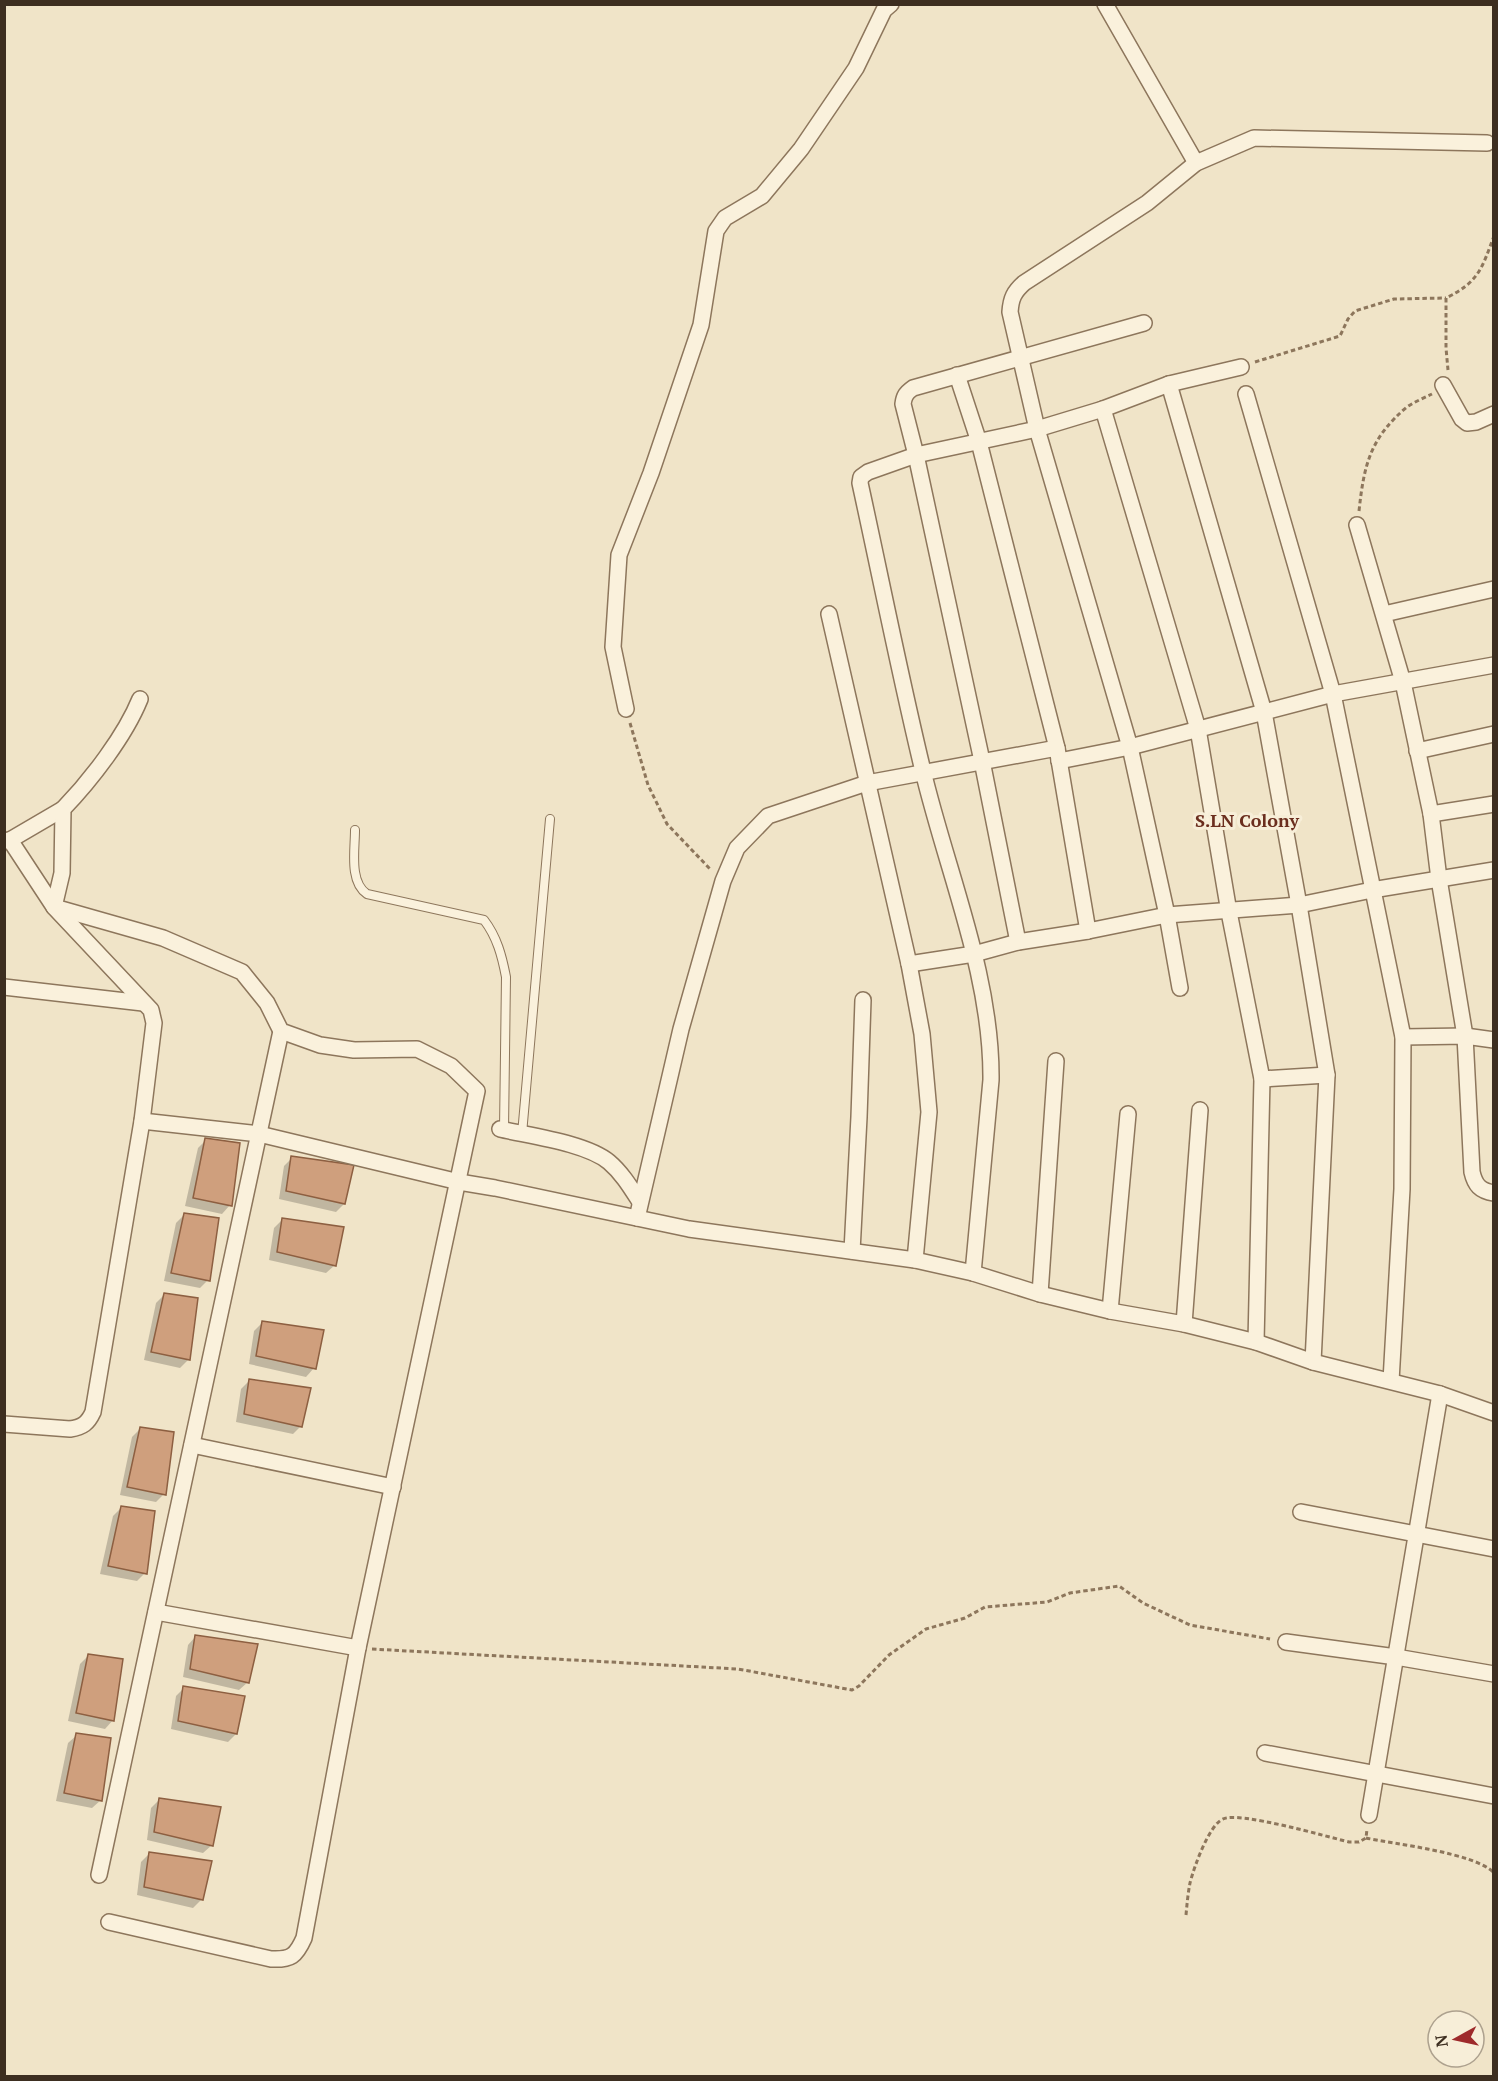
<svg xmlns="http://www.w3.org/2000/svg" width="1498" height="2081" font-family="'PT Serif',serif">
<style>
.shadow{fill:#0003}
.building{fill:#cf9f7d;stroke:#8d5f41;stroke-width:1.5}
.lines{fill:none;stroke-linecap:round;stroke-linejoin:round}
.service-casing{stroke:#8d765c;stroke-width:10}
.minor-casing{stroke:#8d765c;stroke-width:18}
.path{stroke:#8d765c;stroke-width:3;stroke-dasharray:4.5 3;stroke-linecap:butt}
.service{stroke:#faf1dc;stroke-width:8}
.minor{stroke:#faf1dc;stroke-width:15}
.labels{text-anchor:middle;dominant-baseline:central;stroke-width:6;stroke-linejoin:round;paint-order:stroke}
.quarter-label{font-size:18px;font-weight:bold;fill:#6b2e1e;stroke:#f7eed8}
</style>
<rect width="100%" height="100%" fill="#f0e4c8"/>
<!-- shadow -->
<g class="shadow">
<path d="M 206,1140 L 230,1205 L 222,1214 L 185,1206 L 198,1148 Z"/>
<path d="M 292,1158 L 344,1204 L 336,1212 L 279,1199 L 284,1166 Z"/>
<path d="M 184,1215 L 208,1280 L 200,1288 L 164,1281 L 176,1223 Z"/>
<path d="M 283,1219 L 335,1265 L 326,1273 L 269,1260 L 274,1228 Z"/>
<path d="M 165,1294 L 189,1359 L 180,1368 L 144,1360 L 156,1303 Z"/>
<path d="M 262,1323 L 314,1368 L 306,1377 L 249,1364 L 254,1331 Z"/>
<path d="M 249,1381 L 301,1426 L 293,1434 L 236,1422 L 241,1389 Z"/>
<path d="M 140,1429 L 164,1494 L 156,1502 L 120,1495 L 132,1437 Z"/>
<path d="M 121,1508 L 145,1573 L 137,1581 L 100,1574 L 113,1516 Z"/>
<path d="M 196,1636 L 248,1682 L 239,1690 L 183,1677 L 188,1645 Z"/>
<path d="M 89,1655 L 113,1720 L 105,1729 L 68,1721 L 80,1664 Z"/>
<path d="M 184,1688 L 236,1734 L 228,1742 L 171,1729 L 176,1696 Z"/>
<path d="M 77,1735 L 101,1800 L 92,1808 L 56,1801 L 68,1743 Z"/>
<path d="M 160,1799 L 212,1845 L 203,1853 L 147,1840 L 151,1808 Z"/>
<path d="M 150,1853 L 202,1899 L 193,1908 L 137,1895 L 141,1862 Z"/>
</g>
<!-- building -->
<g class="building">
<path d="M 205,1138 L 240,1143 L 232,1206 L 193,1198 Z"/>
<path d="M 291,1156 L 354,1165 L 345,1204 L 286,1191 Z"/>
<path d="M 184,1213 L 219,1218 L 210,1281 L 171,1273 Z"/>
<path d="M 282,1218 L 344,1227 L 336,1266 L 277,1252 Z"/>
<path d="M 164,1293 L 198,1298 L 190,1360 L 151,1352 Z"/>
<path d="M 262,1321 L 324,1330 L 316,1369 L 256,1356 Z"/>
<path d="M 249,1379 L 311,1388 L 302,1427 L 244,1414 Z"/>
<path d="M 140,1427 L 174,1432 L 166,1495 L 127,1487 Z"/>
<path d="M 121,1506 L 155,1511 L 147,1574 L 108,1566 Z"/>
<path d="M 195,1635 L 258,1644 L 249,1683 L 190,1669 Z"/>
<path d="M 88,1654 L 123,1659 L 114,1721 L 76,1713 Z"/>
<path d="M 183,1686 L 245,1696 L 237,1734 L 178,1721 Z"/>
<path d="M 76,1733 L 111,1738 L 102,1801 L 64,1793 Z"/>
<path d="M 159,1798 L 221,1807 L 213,1846 L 154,1832 Z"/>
<path d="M 149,1852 L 212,1861 L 203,1900 L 144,1887 Z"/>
</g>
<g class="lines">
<!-- service casing -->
<g class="service-casing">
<g id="service">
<path d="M 355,830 C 355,850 349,882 367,894 L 484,920 C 497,937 502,956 506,977 L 504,1130"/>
<path d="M 522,1134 L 550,819"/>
</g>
</g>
<!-- minor casing -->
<g class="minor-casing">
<g id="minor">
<path d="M 1105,4 L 1196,163"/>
<path d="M 957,375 L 979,442 L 1057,748 L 1088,931"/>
<path d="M 1169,384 L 1264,712 L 1299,905 L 1327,1075 L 1313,1362"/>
<path d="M 1443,385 L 1462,419 L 1467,423 L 1476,422 L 1494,414"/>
<path d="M 1246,394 L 1333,694 L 1403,1037 L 1402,1189 L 1391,1381"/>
<path d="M 1103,409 L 1198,729 L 1229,912 L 1262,1079 L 1256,1342"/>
<path d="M 1357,525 L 1403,682 L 1431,814 L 1439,879 L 1465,1036 L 1472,1172 C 1475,1185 1480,1191 1494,1193"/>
<path d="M 829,614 L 909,964 L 922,1034 L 929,1112 L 915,1260"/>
<path d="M 1384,614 L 1494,589"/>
<path d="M 626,709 L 613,647 L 619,555 L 651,473 L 701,325 L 716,231 L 725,218 L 762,196 L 801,149 L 856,68 L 884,10 L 891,4"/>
<path d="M 1417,751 L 1494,734"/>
<path d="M 1059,761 L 1130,747 L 1333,694 L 1494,665"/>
<path d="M 1431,814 L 1494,804"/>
<path d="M 10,840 L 63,809"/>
<path d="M 4,841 L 10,840 L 54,907 L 151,1010 L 154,1023 L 142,1121 L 93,1412 C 88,1423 83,1427 70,1429 L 4,1424"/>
<path d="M 1018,942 L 982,761 L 916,455 L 903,404 C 904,396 906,393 913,388 L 1144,323"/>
<path d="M 909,964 L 974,954 L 1018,942 L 1088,931 L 1167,915 L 1299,905 L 1372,890 L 1494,870"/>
<path d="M 4,987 L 143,1003"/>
<path d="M 1180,988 L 1167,915 L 1130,747 L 1037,429 L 1010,312 C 1011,298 1014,292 1024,283 L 1147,203 L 1196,163 L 1254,138 L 1487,143"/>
<path d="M 1403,1037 L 1465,1036 L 1494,1040"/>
<path d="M 1262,1079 L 1327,1075"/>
<path d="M 142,1121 L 259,1134 L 459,1182 L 495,1188 L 689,1229 L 915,1260 L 973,1273 L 1040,1294 L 1110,1311 L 1184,1324 L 1256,1342 L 1313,1362 L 1440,1394 L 1494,1413"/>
<path d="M 500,1129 C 530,1136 586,1143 609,1162 C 622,1173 631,1188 640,1202"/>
<path d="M 637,1218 L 681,1029 L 723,881 L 737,848 L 768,816 L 867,783 L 1057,748"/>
<path d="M 852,1251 L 859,1117 L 863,1000"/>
<path d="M 973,1273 L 991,1080 C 992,975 947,872 923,771 C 900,676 881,579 860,483 L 861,477 L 868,472 L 916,455 L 1037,429 L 1103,409 L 1169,384 L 1241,367"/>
<path d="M 1040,1294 L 1056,1061"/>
<path d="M 1110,1311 L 1128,1114"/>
<path d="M 1184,1324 L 1200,1110"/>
<path d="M 192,1445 L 393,1487"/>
<path d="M 1301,1512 L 1494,1549"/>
<path d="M 156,1612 L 358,1648"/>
<path d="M 1286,1642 L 1396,1657 L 1494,1674"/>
<path d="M 1265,1753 L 1494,1796"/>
<path d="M 1369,1815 L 1440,1394"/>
<path d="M 99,1875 L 281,1031"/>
<path d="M 109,1922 L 271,1959 C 291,1960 296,1956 304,1938 L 358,1648 L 477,1091 L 451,1066 L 417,1049 L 354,1050 L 320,1045 L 281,1031 L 267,1003 L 242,972 L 163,938 L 54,907 L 62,873 L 63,809 C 91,780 125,736 140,699"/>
</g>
</g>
<!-- path -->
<g class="path">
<path d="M 1255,362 L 1340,336 L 1348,319 L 1355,311 L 1394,299 L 1446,298"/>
<path d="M 1448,370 L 1446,348 L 1446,298 C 1479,282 1482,268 1494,236"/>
<path d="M 1359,511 C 1364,465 1370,438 1407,407 C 1414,402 1424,398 1432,394"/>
<path d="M 630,723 L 648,785 L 667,824 L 710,869"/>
<path d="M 372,1649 L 738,1669 L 852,1690 L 859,1686 L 889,1655 L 926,1629 L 965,1618 L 985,1607 L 1047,1602 L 1070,1593 L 1119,1586 L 1143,1603 L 1190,1625 L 1270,1639"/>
<path d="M 1366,1838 C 1394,1844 1476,1853 1494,1873"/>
<path d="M 1186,1915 C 1187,1904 1188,1893 1190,1883 C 1194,1867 1209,1825 1223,1819 C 1239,1811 1328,1837 1349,1842 L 1359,1842 L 1366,1838 L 1367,1829"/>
</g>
<!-- service -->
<use href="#service" class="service"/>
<!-- minor -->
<use href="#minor" class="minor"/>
</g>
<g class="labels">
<!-- quarter labels -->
<g class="quarter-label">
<text x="1247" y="820">S.LN Colony</text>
</g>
</g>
<!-- border -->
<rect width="1498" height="2081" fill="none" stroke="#3d2e20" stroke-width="12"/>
<!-- north arrow -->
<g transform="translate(1456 2039) rotate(262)"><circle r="28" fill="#f7eed8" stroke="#ada18e" stroke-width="1.5"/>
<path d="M0-4.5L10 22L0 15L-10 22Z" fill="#9e2a2b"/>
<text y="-9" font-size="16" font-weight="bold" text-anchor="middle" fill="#3d2e20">N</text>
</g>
</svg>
